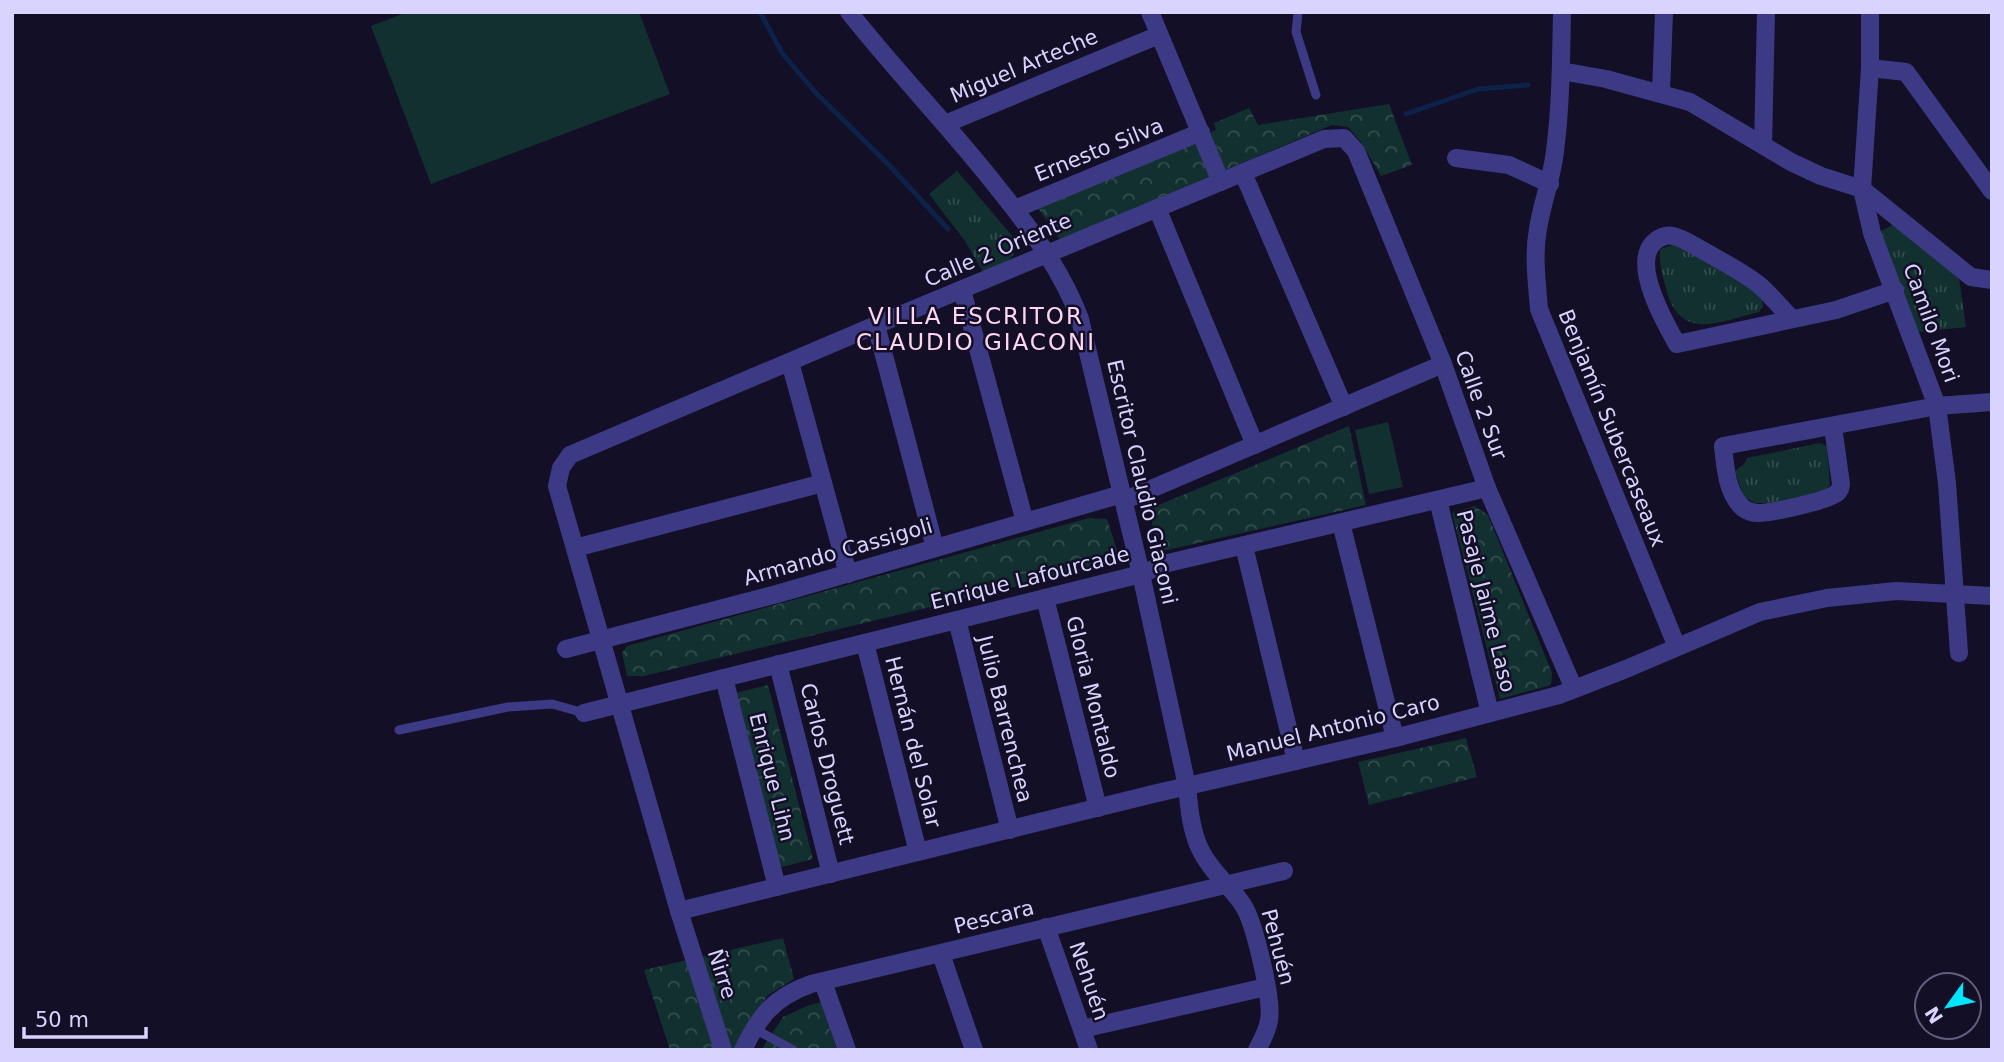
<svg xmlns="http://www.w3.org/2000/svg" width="2004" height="1062" font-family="'DejaVu Sans',sans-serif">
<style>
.grass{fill:url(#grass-tufts)}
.park{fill:url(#park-crowns)}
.pitch{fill:#12302f}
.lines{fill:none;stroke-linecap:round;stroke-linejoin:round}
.stream{stroke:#0c2248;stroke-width:5}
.lane{stroke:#3d3a85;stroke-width:9}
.street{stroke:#3d3a85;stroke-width:18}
.labels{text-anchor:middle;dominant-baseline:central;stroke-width:5;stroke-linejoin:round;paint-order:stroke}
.street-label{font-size:21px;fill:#d9d4ff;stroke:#130f26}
.neighbourhood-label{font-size:23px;letter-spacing:2px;fill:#ffd6f0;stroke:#130f26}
</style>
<defs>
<pattern id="grass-tufts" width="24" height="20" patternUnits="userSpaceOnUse" patternTransform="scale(1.75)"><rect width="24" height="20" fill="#12302f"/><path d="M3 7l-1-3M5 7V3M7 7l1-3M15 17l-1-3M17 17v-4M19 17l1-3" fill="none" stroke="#344d4e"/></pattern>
<pattern id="park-crowns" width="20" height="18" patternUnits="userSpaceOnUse" patternTransform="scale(1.75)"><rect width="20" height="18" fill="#12302f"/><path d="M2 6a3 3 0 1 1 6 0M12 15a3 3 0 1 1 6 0" fill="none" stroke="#344d4e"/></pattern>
</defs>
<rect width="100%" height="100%" fill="#130f26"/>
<!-- grass -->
<g class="grass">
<path d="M 957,171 L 1014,238 C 1018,264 1003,263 983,272 L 965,241 L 929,194 Z"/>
<path d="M 1893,225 L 1959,278 L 1966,327 L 1918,332 L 1882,238 L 1881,231 Z"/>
<path d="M 1676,244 L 1761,294 L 1763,306 L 1759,312 C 1722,321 1681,342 1667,292 C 1663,277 1659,265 1660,249 Z"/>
<path d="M 1820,443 L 1827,446 L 1830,485 L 1823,493 L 1768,503 L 1755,503 L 1744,497 L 1735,471 L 1744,464 L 1747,458 Z"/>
</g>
<!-- park -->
<g class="park">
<path d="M 1389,104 L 1412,165 L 1381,176 L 1361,142 L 1348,127 L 1332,125 L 1060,240 L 1038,208 L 1216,130 L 1214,123 L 1249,108 L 1258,125 Z"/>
<path d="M 1349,426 L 1366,505 L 1158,552 L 1149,509 Z"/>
<path d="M 1474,506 L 1488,515 L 1552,673 L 1551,685 L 1500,699 L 1452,513 Z"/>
<path d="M 1089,518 L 1107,519 L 1119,556 L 1113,563 L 644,676 L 627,676 L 622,653 L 627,646 Z"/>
<path d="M 768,685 L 813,859 L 778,868 L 735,693 Z"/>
<path d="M 1466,738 L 1477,777 L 1369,805 L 1358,762 Z"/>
<path d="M 783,938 L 794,979 L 767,996 L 734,1050 L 670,1050 L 644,970 Z"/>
<path d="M 821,1002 L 837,1050 L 761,1050 L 783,1017 L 807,1006 Z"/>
</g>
<!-- pitch -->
<g class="pitch">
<path d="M 407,12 L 639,12 L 670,94 L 431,184 L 371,26 Z"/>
<path d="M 1388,422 L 1403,487 L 1369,494 L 1355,430 Z"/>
</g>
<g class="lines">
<!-- stream -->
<g class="stream">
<path d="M 760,12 L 782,53 L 815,92 L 887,163 L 948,229"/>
<path d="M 1406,114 L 1478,89 L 1528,85"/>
</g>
<!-- lane -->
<g class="lane">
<path d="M 1298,12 L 1296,32 L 1316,95"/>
<path d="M 399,730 L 508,707 L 552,704 L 584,713"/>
<path d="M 753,1028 L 793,1050"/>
</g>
<!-- street -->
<g class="street">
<path d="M 849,12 C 898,74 953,130 1001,192 C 1033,232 1062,271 1080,319 L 1141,574 L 1187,786 C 1189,807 1191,830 1200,849 C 1210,871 1230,885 1243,905 C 1254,921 1273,1001 1269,1020 C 1268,1030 1262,1040 1257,1050"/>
<path d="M 1150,12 L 1221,182"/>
<path d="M 1562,12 C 1561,58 1561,105 1555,151 C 1552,178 1542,203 1538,229 C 1533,256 1537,282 1539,309 L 1677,647"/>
<path d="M 1870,12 L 1870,68 L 1862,189 L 1872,233 L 1937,406 L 1947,483 L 1959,653"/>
<path d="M 1870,68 L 1906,72 L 1992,191"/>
<path d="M 1561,71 L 1606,79 L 1690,102 L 1791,162 L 1821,176 L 1862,189 L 1971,277 L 1992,280"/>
<path d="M 1661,92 L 1664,12"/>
<path d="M 945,124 L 1159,35"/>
<path d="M 1763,145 L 1766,12"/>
<path d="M 1456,158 L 1509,165 L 1550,184"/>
<path d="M 1243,173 L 1344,407"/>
<path d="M 1157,208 L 1255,445"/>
<path d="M 1015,209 L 1201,132"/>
<path d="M 962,290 L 1025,522"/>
<path d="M 1792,319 C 1781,308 1770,294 1758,284 C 1741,271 1721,261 1702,250 C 1693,245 1683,238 1673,236 C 1666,234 1658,238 1653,243 C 1632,266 1665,323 1677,344 L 1836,310 L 1895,290"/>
<path d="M 876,325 L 935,548"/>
<path d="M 790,362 L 848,574"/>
<path d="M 1833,427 L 1841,484 C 1840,489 1841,489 1837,493 C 1827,501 1771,513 1758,513 C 1752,513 1747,511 1743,508 C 1727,494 1725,466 1723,446 L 1937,406 L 1992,402"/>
<path d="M 1438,500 L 1490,713"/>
<path d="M 1123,501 L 1443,364"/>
<path d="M 1341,523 L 1395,738"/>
<path d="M 1244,546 L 1296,761"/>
<path d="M 575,548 L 823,483"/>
<path d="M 1045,598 L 1098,808"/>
<path d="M 957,620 L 1010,830"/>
<path d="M 865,643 L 918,852"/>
<path d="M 566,649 L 777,594 L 1122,494"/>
<path d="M 778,664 L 831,874"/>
<path d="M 724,678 L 777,887"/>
<path d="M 584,713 L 1141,574 L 1168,563 L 1487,488"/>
<path d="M 679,911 L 1153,794 L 1395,738 L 1559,695 L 1626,669 L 1760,612 L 1827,598 L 1896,591 L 1992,596"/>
<path d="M 1046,927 L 1089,1050"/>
<path d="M 941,954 L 974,1050"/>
<path d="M 823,982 L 847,1050"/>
<path d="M 1082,1029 L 1266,987"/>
<path d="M 723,1050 L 679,911 L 557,486 L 561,468 L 570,455 L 876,325 L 1324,139 L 1344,138 L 1356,151 L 1443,364 L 1487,488 L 1574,689"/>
<path d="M 743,1050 C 759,1016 774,997 811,984 L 1284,871"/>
</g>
</g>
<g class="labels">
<!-- street labels -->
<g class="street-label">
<text transform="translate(1024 66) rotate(-23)">Miguel Arteche</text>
<text transform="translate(1099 150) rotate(-22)">Ernesto Silva</text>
<text transform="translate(998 250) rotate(-23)">Calle 2 Oriente</text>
<text transform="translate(1931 323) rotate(70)">Camilo Mori</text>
<text transform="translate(1481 405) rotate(70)">Calle 2 Sur</text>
<text transform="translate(1612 428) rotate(68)">Benjamín Subercaseaux</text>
<text transform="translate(1142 482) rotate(77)">Escritor Claudio Giaconi</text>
<text transform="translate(838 552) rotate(-16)">Armando Cassigoli</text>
<text transform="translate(1030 578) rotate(-14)">Enrique Lafourcade</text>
<text transform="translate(1486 601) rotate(76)">Pasaje Jaime Laso</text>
<text transform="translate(1093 697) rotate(76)">Gloria Montaldo</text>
<text transform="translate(1005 719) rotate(76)">Julio Barrenchea</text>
<text transform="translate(1333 728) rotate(-14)">Manuel Antonio Caro</text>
<text transform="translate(913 742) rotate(76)">Hernán del Solar</text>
<text transform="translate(827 764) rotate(76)">Carlos Droguett</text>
<text transform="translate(772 777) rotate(76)">Enrique Lihn</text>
<text transform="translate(994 917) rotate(-14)">Pescara</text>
<text transform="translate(1278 947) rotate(75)">Pehuén</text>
<text transform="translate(722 974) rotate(72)">Ñirre</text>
<text transform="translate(1089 981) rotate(71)">Nehuén</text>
</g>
<!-- neighbourhood labels -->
<g class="neighbourhood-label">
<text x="976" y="316">VILLA ESCRITOR<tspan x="976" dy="26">CLAUDIO GIACONI</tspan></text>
</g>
</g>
<!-- border -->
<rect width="2004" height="1062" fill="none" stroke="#d9d4ff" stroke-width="28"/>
<!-- north arrow -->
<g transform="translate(1948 1006) rotate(237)"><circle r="33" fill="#130f26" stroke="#625e7d" stroke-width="2"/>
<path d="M0-5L12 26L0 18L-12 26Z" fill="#00e5ff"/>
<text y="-10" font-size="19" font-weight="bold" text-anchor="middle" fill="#d9d4ff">N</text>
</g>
<!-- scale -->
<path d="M24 1027v10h122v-10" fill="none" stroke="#d9d4ff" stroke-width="3.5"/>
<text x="35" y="1027" font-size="21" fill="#d9d4ff" stroke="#130f26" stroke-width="5" paint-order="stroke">50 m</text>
</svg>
